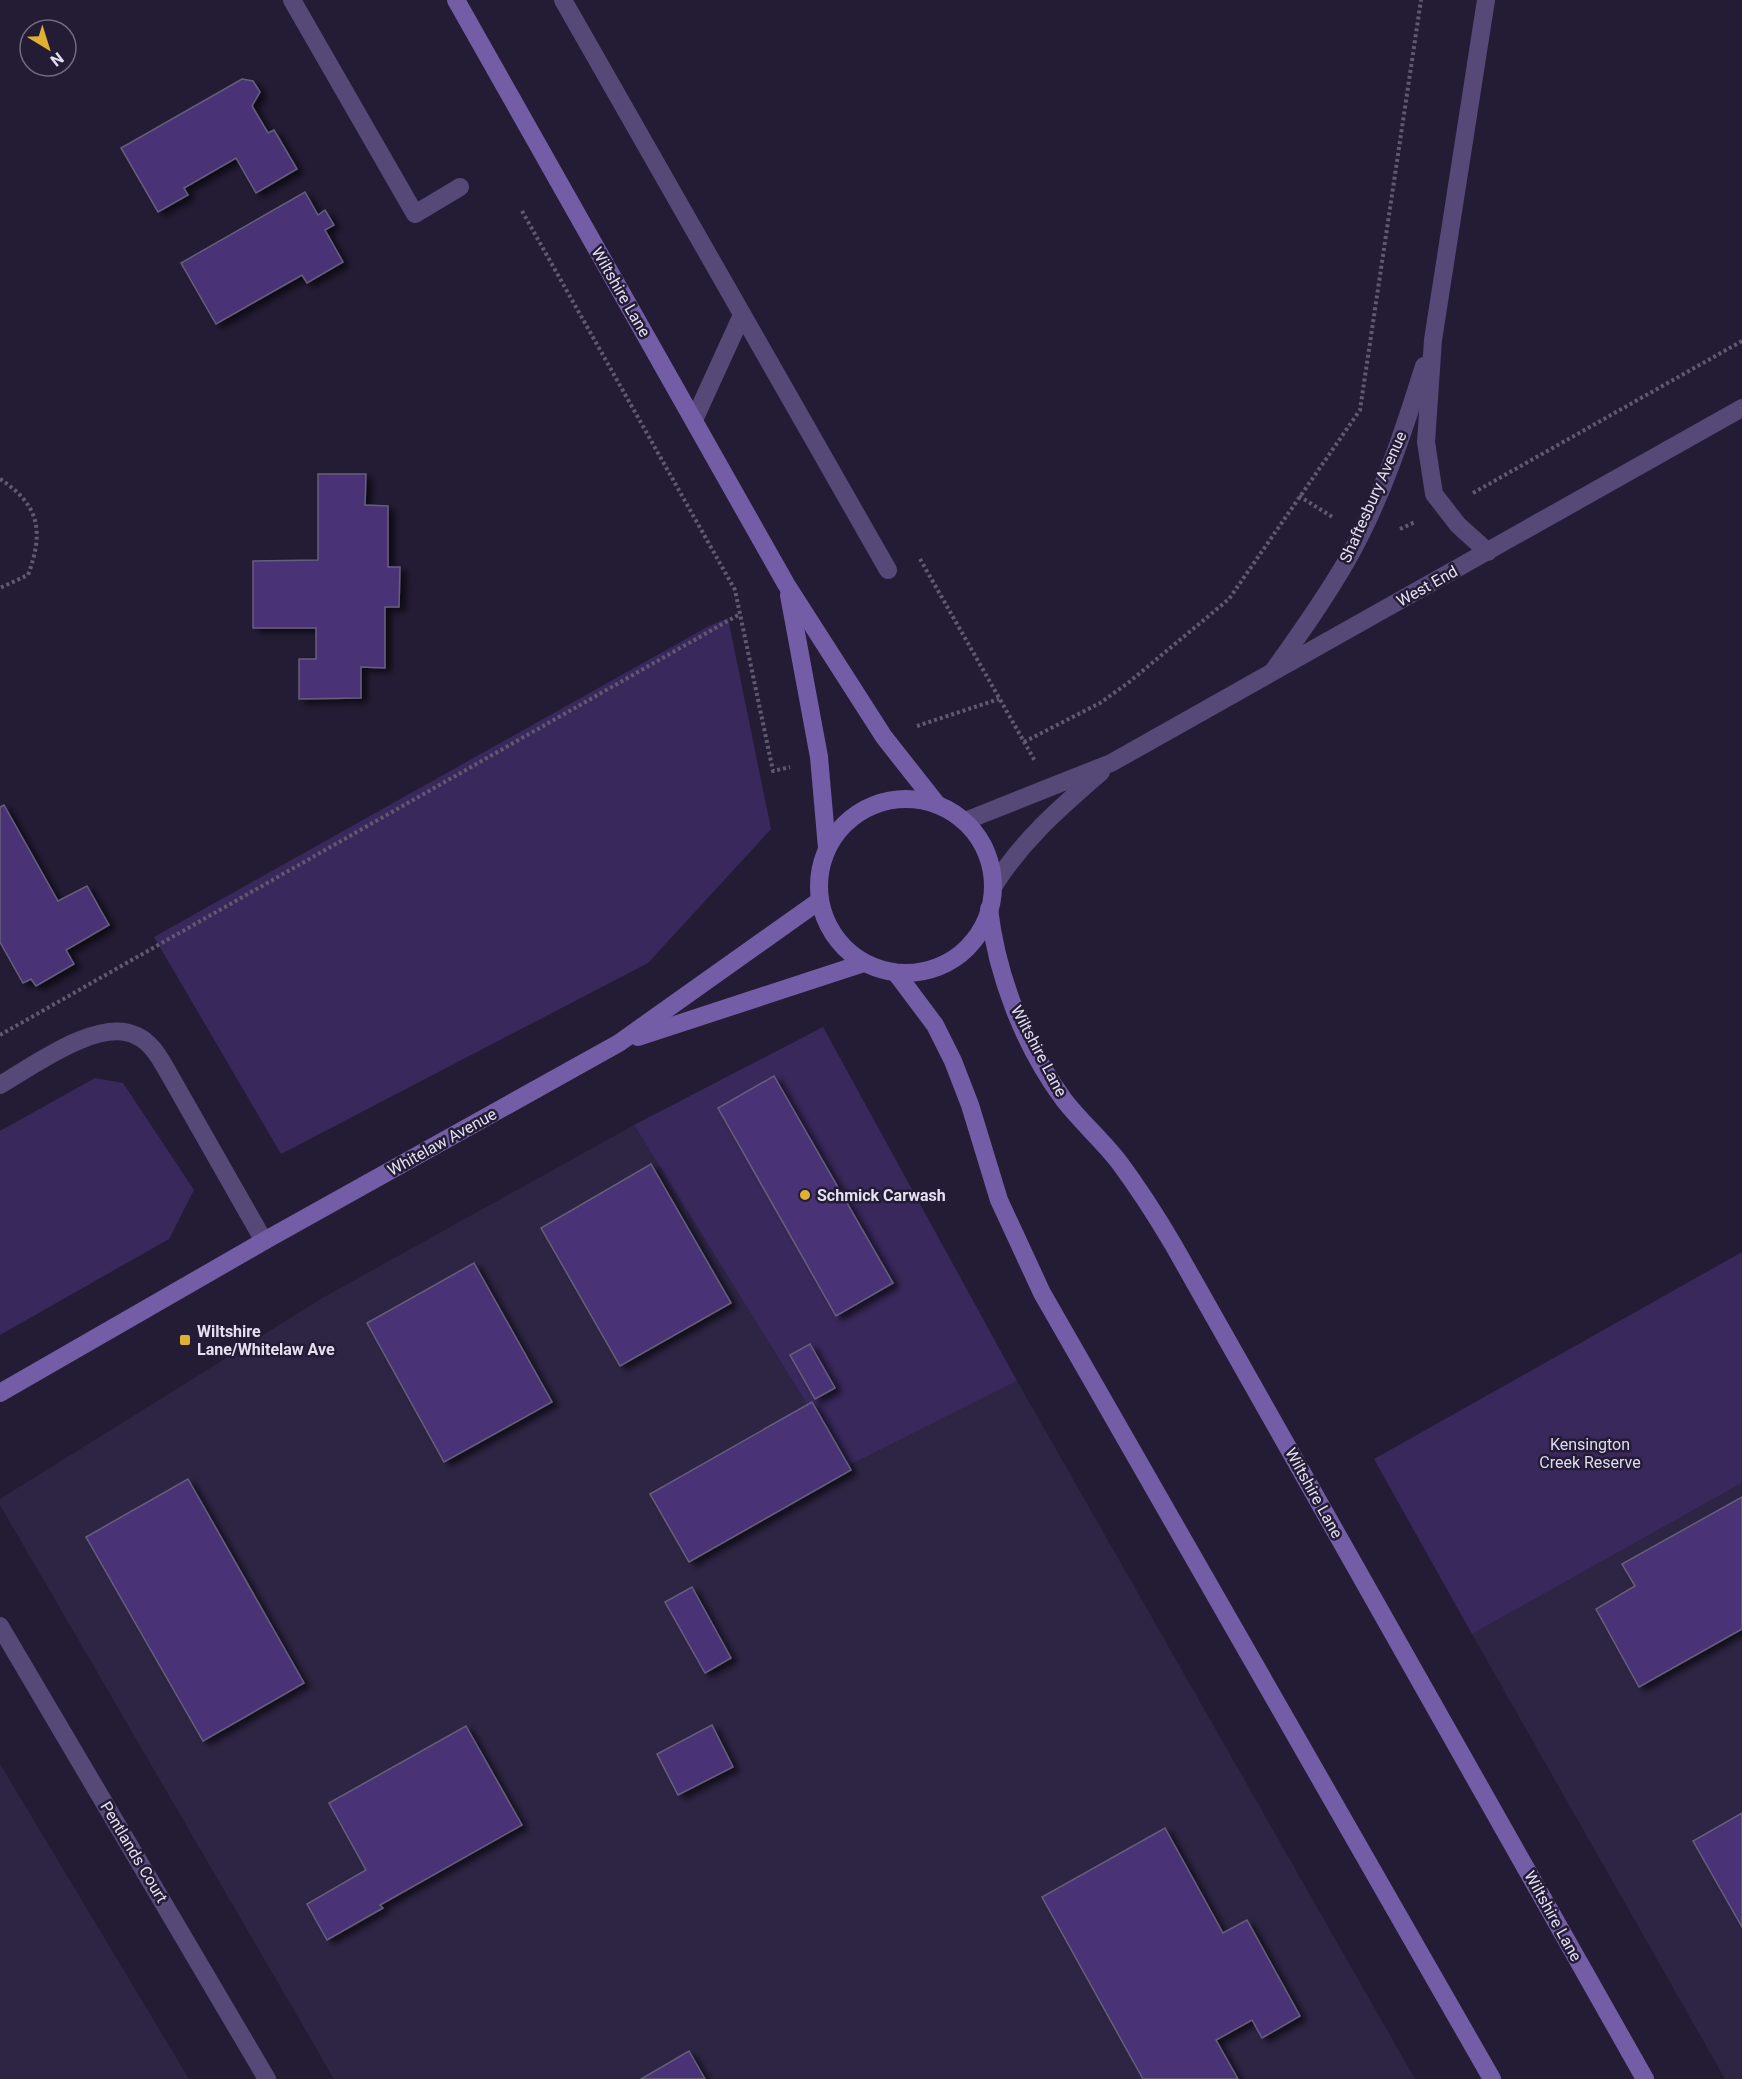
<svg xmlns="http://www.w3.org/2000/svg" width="1742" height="2079" font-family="Roboto,sans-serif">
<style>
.built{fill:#2e2544}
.green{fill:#39285b}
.building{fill:#493375;stroke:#665e7c;stroke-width:1.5;filter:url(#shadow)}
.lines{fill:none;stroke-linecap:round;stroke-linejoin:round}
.path{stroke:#605970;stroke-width:4;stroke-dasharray:3 3;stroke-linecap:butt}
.lane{stroke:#564877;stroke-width:18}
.street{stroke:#564877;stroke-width:18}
.secondary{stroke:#745da7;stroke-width:18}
.poi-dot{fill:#e0b034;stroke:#241c35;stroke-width:2}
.labels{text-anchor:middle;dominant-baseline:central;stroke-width:5;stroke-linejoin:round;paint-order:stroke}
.street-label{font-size:16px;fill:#e4e0f1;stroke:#241c35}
.poi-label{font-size:16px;font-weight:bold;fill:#e4e0f1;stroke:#241c35;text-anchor:start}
.park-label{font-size:16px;fill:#dfdbef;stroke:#241c35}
</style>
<defs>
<filter id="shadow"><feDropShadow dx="6" dy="4" stdDeviation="3" flood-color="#0009"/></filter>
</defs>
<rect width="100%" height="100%" fill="#241c35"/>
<!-- built -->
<g class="built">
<path d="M 634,1125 L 846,1467 L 1017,1381 L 1415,2079 L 334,2079 L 0,1505 L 0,1499 L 324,1297 Z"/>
<path d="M 1742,1483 L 1742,2079 L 1725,2079 L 1472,1634 Z"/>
<path d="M 0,1764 L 189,2079 L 0,2079 Z"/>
</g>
<!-- green -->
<g class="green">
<path d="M 728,618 L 771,829 L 648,963 L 281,1154 L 154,937 L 709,626 Z"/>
<path d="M 823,1027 L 1017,1381 L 846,1467 L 634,1125 Z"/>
<path d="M 95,1078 L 123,1083 L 194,1190 L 169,1239 L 0,1335 L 0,1131 Z"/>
<path d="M 1742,1252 L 1742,1483 L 1472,1634 L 1374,1459 Z"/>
</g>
<!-- building -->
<g class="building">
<path d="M 242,79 L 253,81 L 260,92 L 252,106 L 268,133 L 274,130 L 297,169 L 256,193 L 236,158 L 184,188 L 188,195 L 158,212 L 121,148 Z"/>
<path d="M 305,192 L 318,215 L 325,210 L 334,225 L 325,230 L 343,262 L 307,283 L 302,275 L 216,324 L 181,263 Z"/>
<path d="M 318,474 L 366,474 L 365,505 L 388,506 L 388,567 L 400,567 L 399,607 L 385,607 L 385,668 L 361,667 L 361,698 L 299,699 L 299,659 L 316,659 L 316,628 L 253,628 L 253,561 L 318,560 Z"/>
<path d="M 4,805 L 58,901 L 87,886 L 109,925 L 66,950 L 74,964 L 36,986 L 31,979 L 23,983 L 0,942 L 0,807 Z"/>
<path d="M 774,1076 L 893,1283 L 836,1316 L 718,1108 Z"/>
<path d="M 651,1164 L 731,1303 L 620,1366 L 541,1228 Z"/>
<path d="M 474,1263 L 552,1402 L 444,1462 L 367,1323 Z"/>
<path d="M 810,1344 L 835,1388 L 815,1399 L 790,1355 Z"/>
<path d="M 812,1402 L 851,1470 L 689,1562 L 650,1494 Z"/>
<path d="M 188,1479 L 304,1683 L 203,1741 L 86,1537 Z"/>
<path d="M 1742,1497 L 1742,1629 L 1639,1687 L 1596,1609 L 1635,1586 L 1622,1564 Z"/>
<path d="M 692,1587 L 731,1658 L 705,1673 L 665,1602 Z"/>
<path d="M 712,1725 L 733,1767 L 678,1795 L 657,1754 Z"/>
<path d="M 466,1726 L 522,1825 L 380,1905 L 383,1908 L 327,1940 L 307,1904 L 366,1870 L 329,1803 Z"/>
<path d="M 1742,1813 L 1742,1927 L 1693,1841 Z"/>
<path d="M 1165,1828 L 1223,1933 L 1247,1920 L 1300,2016 L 1262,2038 L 1252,2020 L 1216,2040 L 1238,2079 L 1143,2079 L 1042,1897 Z"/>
<path d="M 689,2051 L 705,2079 L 641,2079 Z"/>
</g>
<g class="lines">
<!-- path -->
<g class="path">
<path d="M 522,211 L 735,590 L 773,771 L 790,767"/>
<path d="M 0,479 C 40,505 44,532 28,575 L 0,588"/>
<path d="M 1473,493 L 1742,341"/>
<path d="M 1299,496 L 1334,518"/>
<path d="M 1400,529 L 1415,522"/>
<path d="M 920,559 L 1035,761"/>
<path d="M 917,726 L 999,699"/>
<path d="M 1024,742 L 1100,703 L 1128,683 L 1229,599 L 1360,410 L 1421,0"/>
<path d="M 0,1035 L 740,614"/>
</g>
<!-- lane -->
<g class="lane">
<path d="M 292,0 L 415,214 L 460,187"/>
<path d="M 563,0 L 888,570"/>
<path d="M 694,420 L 742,315"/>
<path d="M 0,1085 C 33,1066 100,1016 137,1036 C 150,1042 158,1055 165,1067 L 264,1241"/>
</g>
<!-- street -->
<g class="street">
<path d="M 1486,0 L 1433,340 L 1426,442 L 1434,494 L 1458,525 L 1488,552"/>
<path d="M 1274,670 C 1299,635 1324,600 1346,562 C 1381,501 1403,433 1424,366"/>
<path d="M 965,821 L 1111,763 L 1742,408"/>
<path d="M 993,887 C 1023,839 1059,809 1101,772"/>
<path d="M 0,1626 L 267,2079"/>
</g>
<!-- secondary -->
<g class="secondary">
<path d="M 456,0 L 786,584 L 884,737 L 936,803"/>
<path d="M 789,595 L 819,757 L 827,848"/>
<circle cx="906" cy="886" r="87"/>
<path d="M 989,909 C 997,976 1024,1046 1064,1100 C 1081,1122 1102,1140 1119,1162 C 1139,1189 1157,1217 1174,1246 L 1645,2079"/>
<path d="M 896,973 L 935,1025 L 953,1061 L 970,1105 L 999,1200 L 1042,1293 L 1492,2079"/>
<path d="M 638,1037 L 864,963"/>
<path d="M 0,1393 L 264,1241 L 619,1043 L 819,901"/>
</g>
</g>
<!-- markers -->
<g class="poi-dot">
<circle cx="805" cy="1195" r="6"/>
<rect x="179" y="1334" width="12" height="12" rx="3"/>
</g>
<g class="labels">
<!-- street labels -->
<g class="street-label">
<text transform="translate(621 292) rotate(60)">Wiltshire Lane</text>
<text transform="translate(1373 497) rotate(-66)">Shaftesbury Avenue</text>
<text transform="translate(1427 586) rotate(-29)">West End</text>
<text transform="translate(1039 1051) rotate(62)">Wiltshire Lane</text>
<text transform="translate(442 1142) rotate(-29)">Whitelaw Avenue</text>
<text transform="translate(1314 1493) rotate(61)">Wiltshire Lane</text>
<text transform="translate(134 1852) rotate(59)">Pentlands Court</text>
<text transform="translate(1553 1916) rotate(61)">Wiltshire Lane</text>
</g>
<!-- poi labels -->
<g class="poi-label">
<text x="817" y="1195">Schmick Carwash</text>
<text x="197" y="1331">Wiltshire<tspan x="197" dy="18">Lane/Whitelaw Ave</tspan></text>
</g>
<!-- park labels -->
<g class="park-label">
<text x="1590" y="1444">Kensington<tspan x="1590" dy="18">Creek Reserve</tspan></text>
</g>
</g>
<!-- north arrow -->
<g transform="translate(48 48) rotate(142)"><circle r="28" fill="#241c35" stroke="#716a80" stroke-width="1.5"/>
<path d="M0-4.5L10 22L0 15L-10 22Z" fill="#e0b034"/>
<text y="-9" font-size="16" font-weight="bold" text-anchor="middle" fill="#e4e0f1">N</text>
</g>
</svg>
